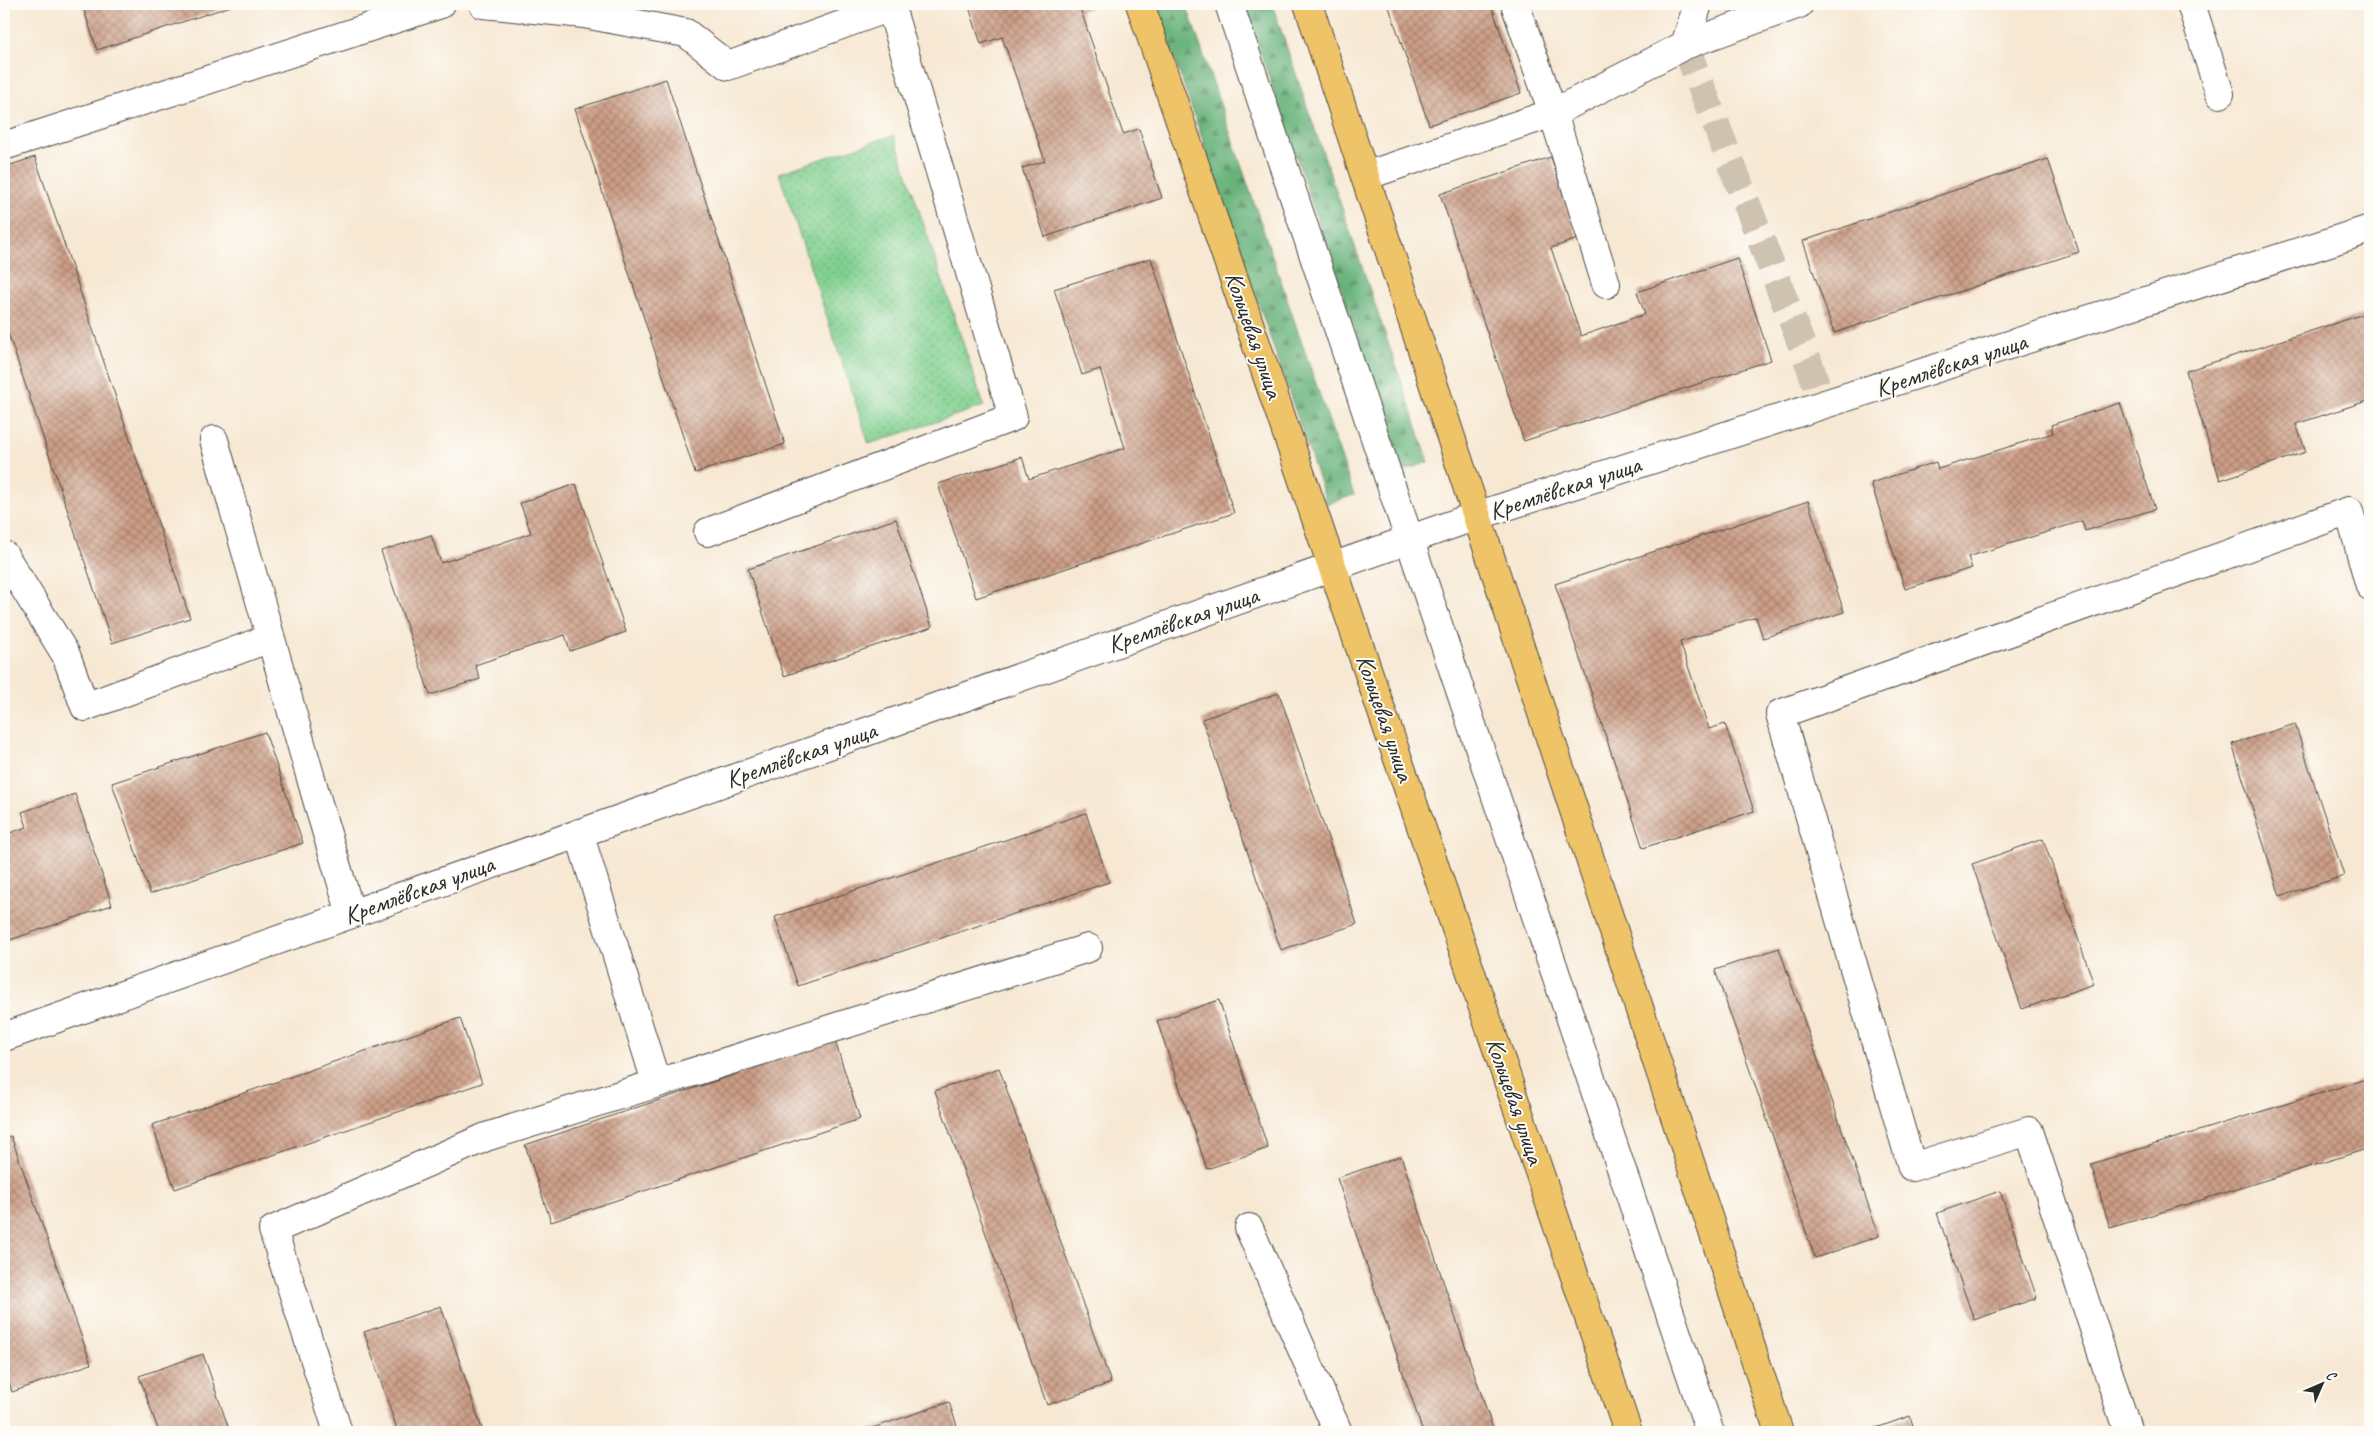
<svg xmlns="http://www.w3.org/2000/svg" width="2374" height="1436" font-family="Caveat,sans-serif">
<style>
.grass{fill:url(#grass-dots);stroke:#567e5e}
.forest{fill:url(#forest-firs);stroke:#4a6e52}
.building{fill:url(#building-cross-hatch)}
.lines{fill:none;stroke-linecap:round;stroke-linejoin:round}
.minor-tunnel{stroke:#cec2b1;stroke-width:28;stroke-dasharray:28 14;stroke-linecap:butt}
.minor-casing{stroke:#4a4744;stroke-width:30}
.major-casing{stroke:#4a4744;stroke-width:30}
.path{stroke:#4a4744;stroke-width:3;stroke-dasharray:1 4;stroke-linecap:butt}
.minor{stroke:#fff;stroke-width:28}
.major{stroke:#efc469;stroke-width:28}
.labels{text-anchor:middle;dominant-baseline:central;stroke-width:4;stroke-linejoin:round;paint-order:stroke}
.street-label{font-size:25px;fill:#2b2b2b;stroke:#fdfcf7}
</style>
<defs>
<pattern id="grass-dots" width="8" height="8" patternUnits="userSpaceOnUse" patternTransform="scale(1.25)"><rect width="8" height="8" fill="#81d090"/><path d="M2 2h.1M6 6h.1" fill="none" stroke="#6aa976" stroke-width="1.8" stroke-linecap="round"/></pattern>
<pattern id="forest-firs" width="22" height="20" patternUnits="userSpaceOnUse" patternTransform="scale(1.25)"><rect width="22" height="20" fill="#68b27a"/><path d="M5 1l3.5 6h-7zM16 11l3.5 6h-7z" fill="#569164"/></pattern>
<pattern id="building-cross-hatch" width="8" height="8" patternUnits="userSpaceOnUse" patternTransform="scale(1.25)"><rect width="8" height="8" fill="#cc9e86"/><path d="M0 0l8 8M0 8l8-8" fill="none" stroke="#a6816e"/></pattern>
</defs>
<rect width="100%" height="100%" fill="#fdfcf7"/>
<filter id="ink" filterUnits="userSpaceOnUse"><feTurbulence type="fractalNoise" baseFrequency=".02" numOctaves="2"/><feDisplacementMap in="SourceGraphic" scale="10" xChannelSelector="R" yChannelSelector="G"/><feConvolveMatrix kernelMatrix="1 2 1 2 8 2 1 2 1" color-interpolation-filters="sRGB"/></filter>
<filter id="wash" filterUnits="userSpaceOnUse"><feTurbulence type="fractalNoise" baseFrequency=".0096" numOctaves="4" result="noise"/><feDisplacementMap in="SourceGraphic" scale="20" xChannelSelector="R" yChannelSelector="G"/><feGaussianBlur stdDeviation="1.12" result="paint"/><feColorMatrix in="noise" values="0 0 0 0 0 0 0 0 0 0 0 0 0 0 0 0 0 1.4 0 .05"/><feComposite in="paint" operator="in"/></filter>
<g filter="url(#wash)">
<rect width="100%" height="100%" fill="#f7e8d3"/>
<!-- grass -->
<path class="grass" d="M 894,135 L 984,406 L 869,444 L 779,173 Z"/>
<!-- forest -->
<g class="forest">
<path d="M 1156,4 L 1186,4 L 1354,495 L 1327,504 Z"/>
<path d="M 1244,4 L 1272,4 L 1429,462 L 1403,471 Z"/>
</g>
<g id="blocks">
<!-- building -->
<g class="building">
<path d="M 82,4 L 237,4 L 97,50 Z"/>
<path d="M 968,4 L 1095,4 L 1096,6 L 1081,11 L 1123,134 L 1139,129 L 1162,198 L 1045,237 L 1022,168 L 1045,161 L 1002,37 L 981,44 Z"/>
<path d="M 1388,4 L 1491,4 L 1521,93 L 1429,125 Z"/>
<path d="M 666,79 L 785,444 L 695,473 L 575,109 Z"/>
<path d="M 35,157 L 190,618 L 112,643 L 4,321 L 4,167 Z"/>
<path d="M 1551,157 L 1578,239 L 1551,248 L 1581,336 L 1645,314 L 1637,292 L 1737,258 L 1771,360 L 1524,441 L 1440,194 Z"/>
<path d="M 2048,159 L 2079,252 L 1834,333 L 1803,241 Z"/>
<path d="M 1151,258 L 1234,513 L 976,598 L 938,484 L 1022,457 L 1029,479 L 1125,448 L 1100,369 L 1082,375 L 1054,289 Z"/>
<path d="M 2370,312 L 2370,400 L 2296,424 L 2306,452 L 2220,480 L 2186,371 Z"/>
<path d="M 2120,403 L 2155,509 L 2085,531 L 2082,521 L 1968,557 L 1972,568 L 1905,589 L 1871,483 L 1936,462 L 1938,469 L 2053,433 L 2051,425 Z"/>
<path d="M 576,484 L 626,632 L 570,651 L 565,635 L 475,665 L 480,679 L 430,695 L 381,551 L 431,535 L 441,563 L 531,533 L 520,503 Z"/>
<path d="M 1808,501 L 1844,612 L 1763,638 L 1756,617 L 1680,642 L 1709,729 L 1725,724 L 1754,811 L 1643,848 L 1555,584 Z"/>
<path d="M 896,519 L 932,627 L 784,676 L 748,569 Z"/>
<path d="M 1279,693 L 1357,924 L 1281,950 L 1202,719 Z"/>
<path d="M 2295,724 L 2344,876 L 2280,896 L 2232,744 Z"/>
<path d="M 265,732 L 303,843 L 150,894 L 112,783 Z"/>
<path d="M 75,794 L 112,905 L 4,942 L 4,835 L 27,827 L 22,812 Z"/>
<path d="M 1086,813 L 1109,882 L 798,986 L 775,917 Z"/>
<path d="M 2043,839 L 2094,984 L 2022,1009 L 1972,864 Z"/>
<path d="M 1779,948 L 1879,1236 L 1815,1258 L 1715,970 Z"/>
<path d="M 1219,1000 L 1268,1148 L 1207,1169 L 1157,1021 Z"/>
<path d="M 460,1018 L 482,1083 L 175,1189 L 152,1125 Z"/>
<path d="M 835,1041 L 860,1119 L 551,1222 L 525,1145 Z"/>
<path d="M 999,1068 L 1111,1383 L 1047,1405 L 935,1091 Z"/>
<path d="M 2370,1078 L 2370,1148 L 2110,1228 L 2091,1164 Z"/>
<path d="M 11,1136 L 91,1364 L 12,1392 L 4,1367 L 4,1139 Z"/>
<path d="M 1401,1156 L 1494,1432 L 1423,1432 L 1337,1178 Z"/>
<path d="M 2000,1191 L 2037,1298 L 1974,1320 L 1937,1213 Z"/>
<path d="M 441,1306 L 483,1432 L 398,1432 L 364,1332 Z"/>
<path d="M 203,1354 L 230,1432 L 159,1432 L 139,1376 Z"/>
<path d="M 949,1402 L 959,1432 L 861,1432 Z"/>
<path d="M 1910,1416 L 1915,1432 L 1865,1432 Z"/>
</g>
</g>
</g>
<g filter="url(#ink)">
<use href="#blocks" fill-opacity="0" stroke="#4a4744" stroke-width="1"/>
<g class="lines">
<!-- minor-tunnel -->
<path class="minor-tunnel" d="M 1685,45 L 1810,366 L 1823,406"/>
<!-- minor casing -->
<g class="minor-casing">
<g id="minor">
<path d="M 483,4 L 584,14 L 686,33 L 728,66 L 891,7"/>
<path d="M 1229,4 L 1710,1432"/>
<path d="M 2191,4 L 2220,94"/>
<path d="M 1685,45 L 1698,4"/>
<path d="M 4,146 L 441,4"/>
<path d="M 1365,176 L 1553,113 L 1515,4"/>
<path d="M 1606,284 L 1553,113 L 1685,45 L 1799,4"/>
<path d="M 214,440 L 322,817 L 351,914"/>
<path d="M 708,532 L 1013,417 L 891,7 L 894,4"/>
<path d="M 4,555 L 66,655 L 85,707 L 270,638"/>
<path d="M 579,833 L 656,1082"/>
<path d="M 4,1037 L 1476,516 L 2370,229"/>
<path d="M 1249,1228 L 1338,1432"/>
<path d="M 338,1432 L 273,1230 L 486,1137 L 1088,948"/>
<path d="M 2128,1432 L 2029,1131 L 1912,1167 L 1780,714 L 2349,511 L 2370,586"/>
</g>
</g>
<!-- major casing -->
<g class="major-casing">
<g id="major">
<path d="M 1140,4 L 1628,1432"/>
<path d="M 1308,4 L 1779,1432"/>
</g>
</g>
<!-- path -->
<path class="path" d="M 4,1414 L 10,1432"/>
<!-- minor -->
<use href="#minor" class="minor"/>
<!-- major -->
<use href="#major" class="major"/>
</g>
</g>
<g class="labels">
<!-- street labels -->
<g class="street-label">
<text transform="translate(1254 335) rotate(71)">Кольцевая улица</text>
<text transform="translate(1951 365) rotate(-18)">Кремлёвская улица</text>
<text transform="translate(1565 488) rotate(-18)">Кремлёвская улица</text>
<text transform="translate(1183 620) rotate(-19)">Кремлёвская улица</text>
<text transform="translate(1385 718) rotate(71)">Кольцевая улица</text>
<text transform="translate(801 755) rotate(-19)">Кремлёвская улица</text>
<text transform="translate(419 890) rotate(-20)">Кремлёвская улица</text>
<text transform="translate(1515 1101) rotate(71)">Кольцевая улица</text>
</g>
</g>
<!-- margin -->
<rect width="2374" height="1436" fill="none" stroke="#fdfcf7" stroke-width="20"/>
<!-- north arrow -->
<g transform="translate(2322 1384) rotate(45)" stroke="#fdfcf7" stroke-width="4" paint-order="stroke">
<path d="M0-4L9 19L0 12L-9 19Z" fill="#2b2b2b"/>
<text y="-8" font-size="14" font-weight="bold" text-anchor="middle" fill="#2b2b2b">С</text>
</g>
</svg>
